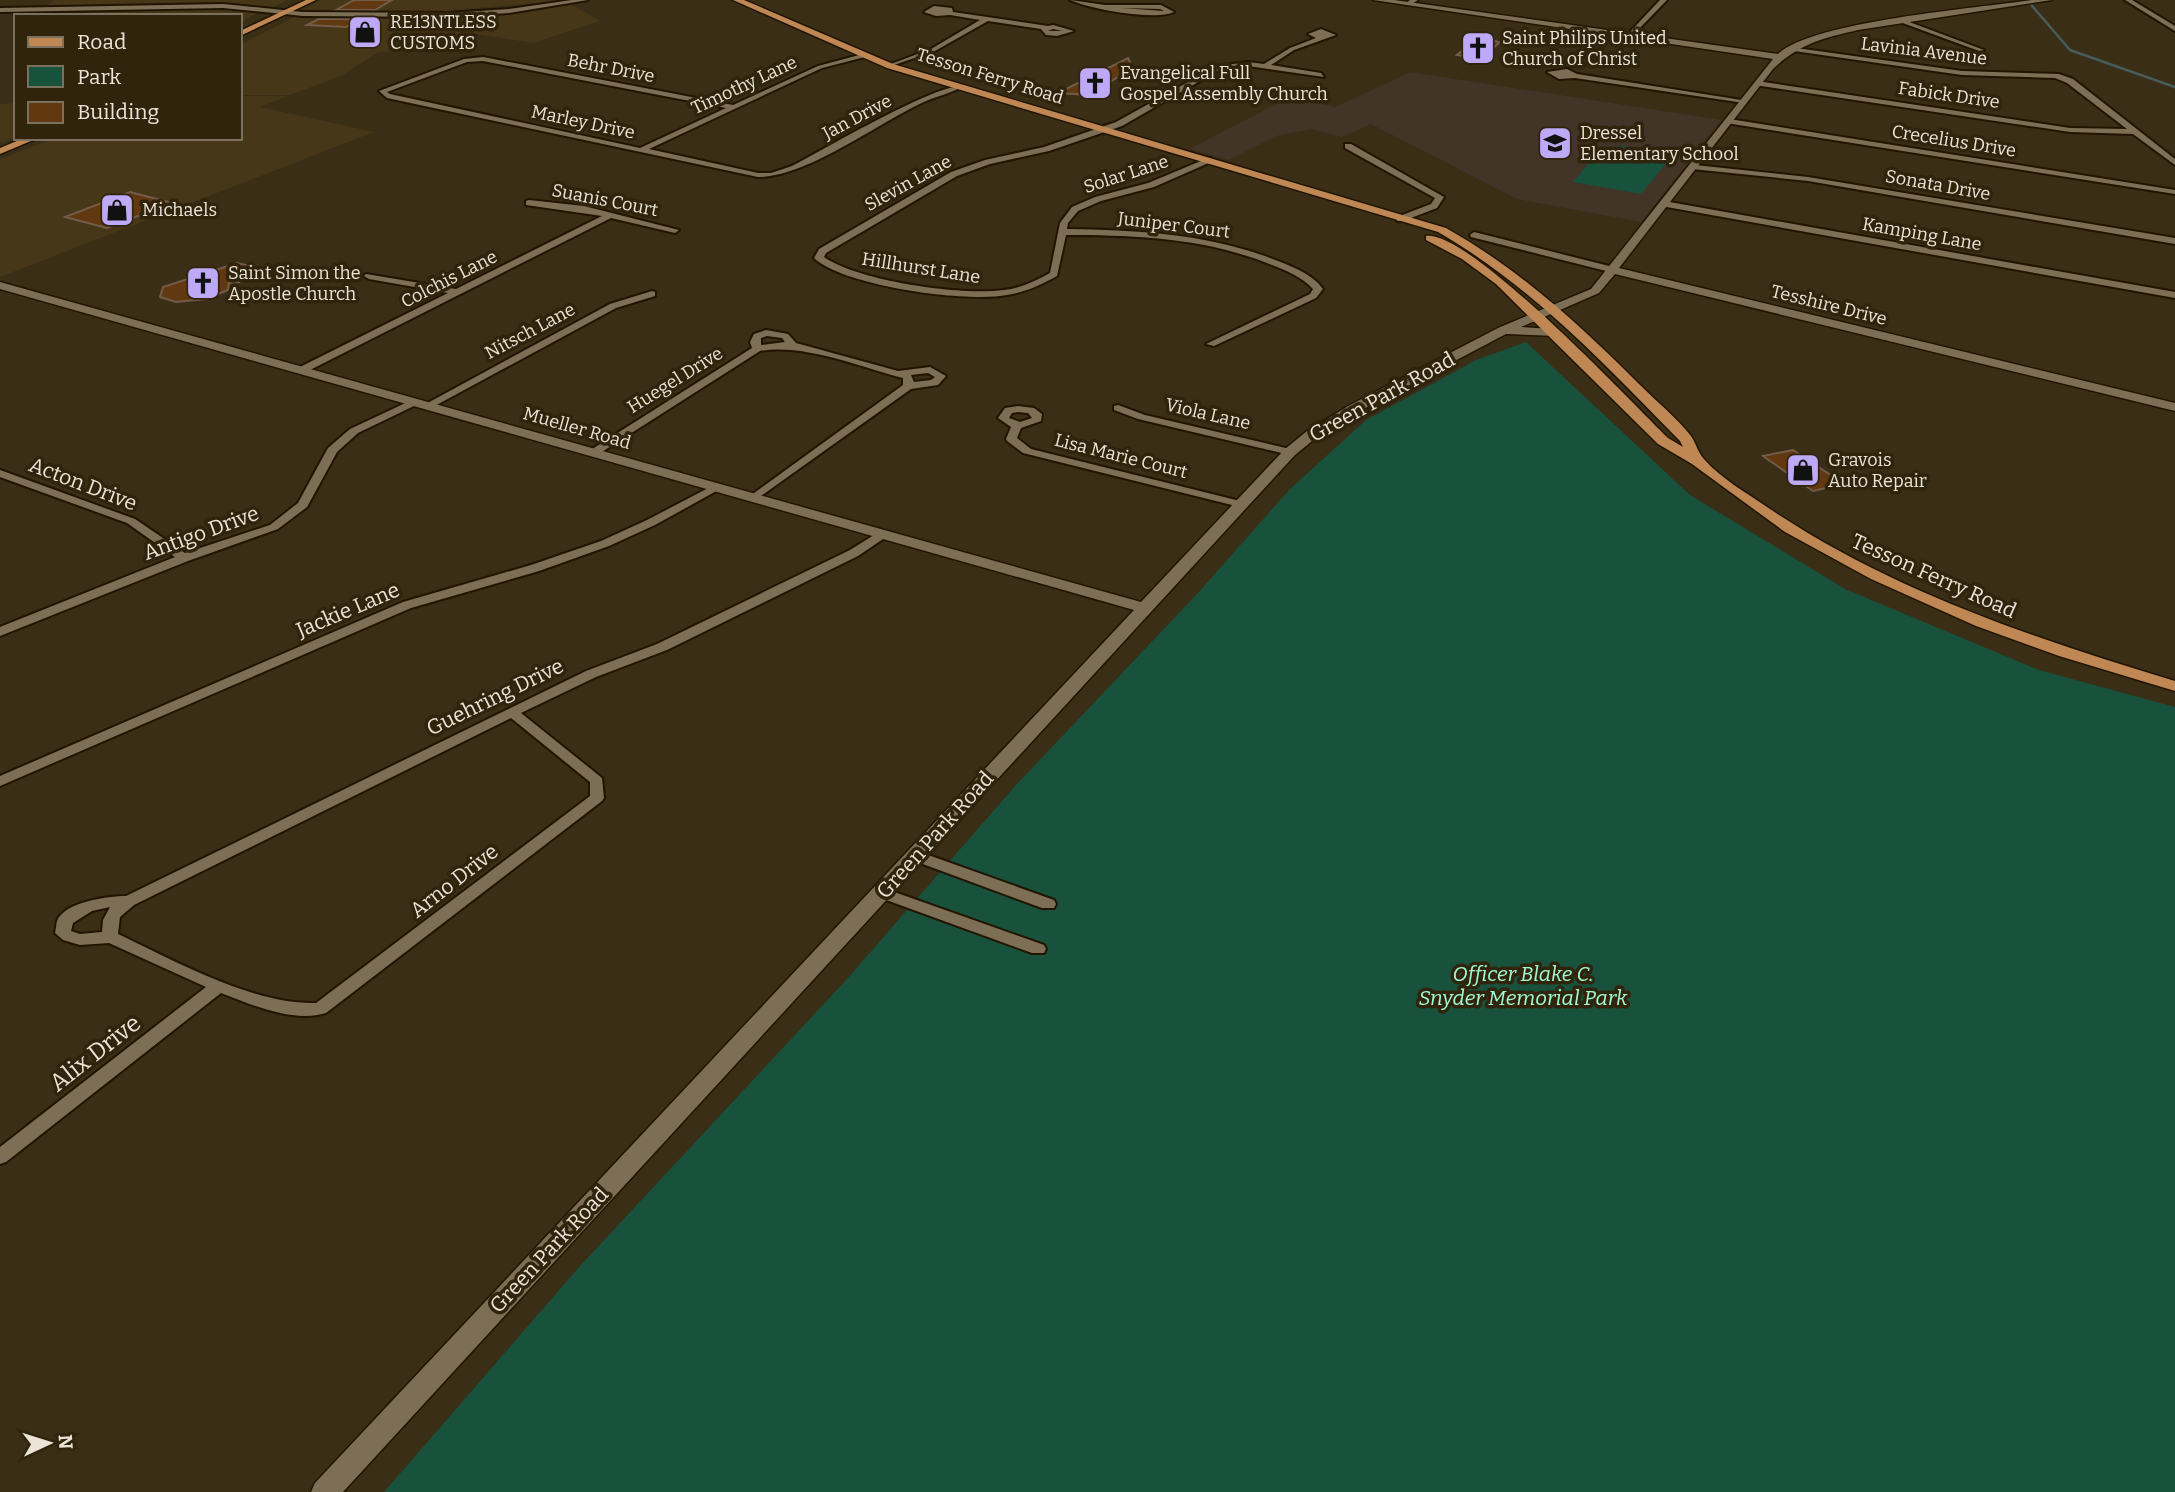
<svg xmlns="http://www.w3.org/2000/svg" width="2175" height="1492" font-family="Bitter,serif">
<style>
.built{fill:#473719}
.education{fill:#423527}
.green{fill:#18513c}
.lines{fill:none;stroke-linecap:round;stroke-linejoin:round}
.stream{stroke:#465d5b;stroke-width:2.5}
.building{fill:#61380f;stroke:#725c4a;stroke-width:2}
.minor-casing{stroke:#211501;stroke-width:4}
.tertiary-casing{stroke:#211501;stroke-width:3}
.primary-casing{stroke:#211501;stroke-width:3}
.minor{fill:#7d6e56;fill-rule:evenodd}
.tertiary{fill:#7d6e56;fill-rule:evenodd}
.primary{fill:#be8754;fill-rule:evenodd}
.labels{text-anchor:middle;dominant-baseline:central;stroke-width:7;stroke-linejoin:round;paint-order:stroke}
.far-poi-label{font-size:18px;fill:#ebe3d6;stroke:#30240d;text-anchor:start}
.far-street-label{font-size:18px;fill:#ebe3d6;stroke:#30240d}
.street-label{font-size:21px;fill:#ebe3d6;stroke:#30240d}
.park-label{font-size:21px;font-style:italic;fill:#a0fad3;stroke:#30240d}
.near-street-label{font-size:24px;fill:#ebe3d6;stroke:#30240d}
</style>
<rect width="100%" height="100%" fill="#3a2e17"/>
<!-- built -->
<g class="built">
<path d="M 54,0 L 287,0 L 271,8 L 245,4 L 44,7 Z"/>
<path d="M 322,0 L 573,0 L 420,13 L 303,9 Z"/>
<path d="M 572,5 L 600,21 L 533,43 L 470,33 L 413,51 L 378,52 L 341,76 L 290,95 L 240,95 L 240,45 L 294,17 L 466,17 Z"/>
<path d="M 238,9 L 257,13 L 240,23 L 240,16 L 82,16 L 90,11 Z"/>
<path d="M 240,96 L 288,96 L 260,107 L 374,132 L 0,277 L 0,159 L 55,138 L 240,138 Z"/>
<path d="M 16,103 L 16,137 L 0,143 L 0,104 Z"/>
</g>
<!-- education -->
<path class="education" d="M 1410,72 L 1721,120 L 1641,222 L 1517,199 L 1371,124 L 1342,137 L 1311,129 L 1276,136 L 1229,160 L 1190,149 L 1287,98 L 1336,107 Z"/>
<!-- green -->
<g class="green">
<path d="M 1623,146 L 1673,155 L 1641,194 L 1573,182 L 1603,147 Z"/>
<path d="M 1526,342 L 1690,495 L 1845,589 L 2039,670 L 2175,707 L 2175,1492 L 384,1492 L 580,1266 L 847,979 L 1016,785 L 1197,594 L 1289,490 L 1366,420 L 1476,360 Z"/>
</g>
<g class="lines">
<!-- stream -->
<path class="stream" d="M 2027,0 L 2070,50 L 2175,87"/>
</g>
<!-- building -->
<g class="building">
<path d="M 354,0 L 392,0 L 375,10 L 336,10 Z"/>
<path d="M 319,19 L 360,19 L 346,27 L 307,25 Z"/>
<path d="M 1478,38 L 1500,42 L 1480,59 L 1457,55 Z"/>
<path d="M 1128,58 L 1133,68 L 1088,95 L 1058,93 Z"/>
<path d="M 130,192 L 172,203 L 107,228 L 65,217 Z"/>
<path d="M 237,263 L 268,270 L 239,282 L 229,283 L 228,290 L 206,299 L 176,302 L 160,297 L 163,287 Z"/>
<path d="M 1793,450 L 1844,484 L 1813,491 L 1763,456 Z"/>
</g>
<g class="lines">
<!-- minor casing -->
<g class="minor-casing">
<g id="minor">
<path d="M 572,0 L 588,0 L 509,13 L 449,17 L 303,16 L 223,8 L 0,12 L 0,8 L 223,4 L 303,12 L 449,13 L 509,9 Z"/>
<path d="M 1070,0 L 1105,5 L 1161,5 L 1174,12 C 1154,21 1090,9 1070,0 ZM 1121,8 L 1160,9 L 1164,11 Z"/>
<path d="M 1410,0 L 1418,0 L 1410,5 L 1406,5 L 1406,3 Z"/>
<path d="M 1660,0 L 1667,0 L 1631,37 L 1627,37 L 1627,35 Z"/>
<path d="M 2125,0 L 2132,0 L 2175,26 L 2175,31 Z"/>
<path d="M 934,6 L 952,8 L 953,12 L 1048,26 L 1053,25 L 1074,31 L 1057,36 L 1046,35 L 1041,29 L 988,21 L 935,51 L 888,67 L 888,65 L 931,49 L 980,20 L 950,15 L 936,16 L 924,12 ZM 1053,29 L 1062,31 L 1048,31 Z"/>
<path d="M 1900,20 L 1904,20 L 1984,50 L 1979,51 L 1900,22 Z"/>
<path d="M 1321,29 L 1336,35 L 1294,50 L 1271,65 L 1321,73 L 1324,77 L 1248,66 L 1221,69 L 1122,126 L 1049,151 L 990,164 L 957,176 L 826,253 L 824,257 C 858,281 962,296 1004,290 C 1021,288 1035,281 1050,273 L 1060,223 L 1072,207 L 1095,197 L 1148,183 L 1208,158 L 1211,158 L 1211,162 L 1154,187 L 1101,201 L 1078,211 L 1068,223 L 1067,229 C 1139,230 1211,234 1278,261 C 1295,268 1312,274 1323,289 L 1316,298 L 1214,346 L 1206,344 L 1310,294 L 1313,289 C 1302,277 1287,271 1272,265 C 1206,238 1136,235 1066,235 L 1057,276 C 1041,285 1026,292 1007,295 C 967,303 843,286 814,258 L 819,249 L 951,172 L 985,160 L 1044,147 L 1116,122 L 1217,66 L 1248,62 L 1264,64 L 1290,48 L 1316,38 L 1308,34 Z"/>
<path d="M 1789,47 L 1962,71 L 2059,74 L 2073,79 L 2175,159 L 2175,165 L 2133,134 L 2070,132 L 1754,85 L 1757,81 L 2070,128 L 2127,129 L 2067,83 L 2055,78 L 1962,75 L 1787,50 Z"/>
<path d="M 863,54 L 865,57 L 822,68 L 649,149 L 758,173 L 771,173 L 792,166 C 817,153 944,79 962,87 C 951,93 938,96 926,101 C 879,122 808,177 758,177 L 387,98 L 379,91 L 464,59 L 483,57 L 733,105 L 818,66 ZM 483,61 L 726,108 L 640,148 L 390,94 L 387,92 L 467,62 Z"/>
<path d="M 1567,69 L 1577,74 L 1748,101 L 1744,103 L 1575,78 L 1559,79 L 1547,72 Z"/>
<path d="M 1729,119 L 2175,190 L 2175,194 L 1726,123 L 1725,121 Z"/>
<path d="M 1345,144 L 1351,144 L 1444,197 L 1437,208 L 1403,221 L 1397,221 L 1397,217 L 1431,204 L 1435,198 L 1345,148 Z"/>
<path d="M 1695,165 L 1808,177 L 2175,238 L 2175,244 L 1808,181 L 1692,169 L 1691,167 Z"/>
<path d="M 529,200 L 584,206 L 679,230 L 675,233 L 611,218 L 306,372 L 298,372 L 298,368 L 448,293 L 369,279 L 364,276 L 366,274 L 456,289 L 602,216 L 526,205 L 526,201 Z"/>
<path d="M 1664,201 L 2175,292 L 2175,298 L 1661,206 L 1660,204 Z"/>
<path d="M 1474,232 L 1617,268 L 1619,270 L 1614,273 L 1471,237 L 1470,235 Z"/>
<path d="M 652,291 L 655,292 L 655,296 L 616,308 L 431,408 L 427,409 L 422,406 L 610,304 Z"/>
<path d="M 766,330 L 788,334 L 796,343 L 898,371 L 930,367 L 946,376 L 938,385 L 911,389 L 754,501 L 748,498 L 750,496 L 903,385 L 903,378 C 861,367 803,343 760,351 L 597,455 L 589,455 L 589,451 L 752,348 L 750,342 L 754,334 ZM 767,336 L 782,338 L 785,342 L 761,345 L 761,338 ZM 928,373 L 935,377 L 931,380 L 914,382 L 911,375 Z"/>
<path d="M 414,399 L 418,400 L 418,404 L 358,433 L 337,452 L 307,507 L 278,529 L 188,561 L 0,636 L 0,627 L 175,557 L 127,523 L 0,477 L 0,470 L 135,519 L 185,553 L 270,525 L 298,503 L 328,448 L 350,429 Z"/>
<path d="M 1118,405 L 1145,415 L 1294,450 L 1295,452 L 1290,455 L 1138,419 L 1114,410 L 1114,406 Z"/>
<path d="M 1018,406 L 1034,408 L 1042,414 L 1041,421 L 1021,428 L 1017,438 L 1031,449 L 1244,502 L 1246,504 L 1240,507 L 1023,453 L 1007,441 L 1006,439 L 1011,427 L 998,418 L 1005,408 ZM 1018,412 L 1028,413 L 1032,418 L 1020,422 L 1009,418 L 1012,413 Z"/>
<path d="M 716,484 L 720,485 L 720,489 L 655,525 L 609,546 L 539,571 L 411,608 L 0,786 L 0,776 L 403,602 L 531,565 L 601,541 L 647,520 Z"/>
<path d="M 882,530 L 888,534 L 886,537 L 858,556 L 667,650 L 596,677 L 521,713 L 602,778 L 604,798 L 602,801 L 326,1013 C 293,1023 252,1005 221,993 L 6,1162 L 0,1164 L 0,1147 L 206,987 L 109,943 L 80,945 L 63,940 L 55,933 C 56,929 56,925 57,921 C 64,902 108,896 126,896 L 586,671 L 657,644 L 850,550 ZM 511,718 L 590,782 L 590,796 L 316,1003 C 254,1005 175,961 118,934 L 120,917 L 134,905 ZM 110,907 L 103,920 L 102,932 L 80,934 L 71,931 L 73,923 L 92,911 Z"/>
<path d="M 917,851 L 1054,900 L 1056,904 L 1054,908 L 1042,908 L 912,860 L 909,856 Z"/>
<path d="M 883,888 L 1044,945 L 1046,949 L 1044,953 L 1032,953 L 878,897 L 875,893 L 878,889 Z"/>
</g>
</g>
<!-- tertiary casing -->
<g class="tertiary-casing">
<path id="tertiary" d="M 1373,0 L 1394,0 L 1778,54 C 1813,21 1978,8 2032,0 L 2052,0 L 1858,30 C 1823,38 1799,44 1773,69 L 1619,268 L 2175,403 L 2175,411 L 1615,274 L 1599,293 L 1521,327 L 1553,329 L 1557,330 L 1557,336 L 1506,334 L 1360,411 L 1317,437 L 1295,455 L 343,1492 L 311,1492 L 315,1483 L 1134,610 L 0,289 L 0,282 L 1141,602 L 1285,449 L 1307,431 L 1350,405 L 1498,328 L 1591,289 L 1773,59 Z"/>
</g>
<!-- primary casing -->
<g class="primary-casing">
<g id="primary">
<path d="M 306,0 L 316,0 L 240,36 L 240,31 Z"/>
<path d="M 733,0 L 744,0 L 893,64 L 1446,228 C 1519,269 1579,324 1639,384 C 1656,401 1676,417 1691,436 C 1696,443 1698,453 1704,459 C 1720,478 1747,493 1767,507 C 1891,591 2033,638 2175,681 L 2175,691 L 2059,656 L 1976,626 L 1871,579 L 1785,532 L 1692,464 L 1658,444 L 1496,284 L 1462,259 L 1426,240 L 1426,236 C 1470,230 1631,402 1668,438 L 1683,447 L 1680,441 C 1604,364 1533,287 1438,232 L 887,68 Z"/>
<path d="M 24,138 L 38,138 L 0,154 L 0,148 Z"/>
</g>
</g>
<!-- minor -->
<use href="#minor" class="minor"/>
<!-- tertiary -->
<use href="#tertiary" class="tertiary"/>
<!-- primary -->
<use href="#primary" class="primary"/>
</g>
<!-- icons -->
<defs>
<g id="shop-square" transform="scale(1.75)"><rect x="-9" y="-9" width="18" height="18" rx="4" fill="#bda9f5" stroke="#30240d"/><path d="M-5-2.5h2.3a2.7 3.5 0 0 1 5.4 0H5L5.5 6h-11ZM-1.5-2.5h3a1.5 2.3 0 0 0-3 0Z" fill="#111"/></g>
<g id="church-square" transform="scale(1.75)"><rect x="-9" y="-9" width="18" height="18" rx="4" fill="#bda9f5" stroke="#30240d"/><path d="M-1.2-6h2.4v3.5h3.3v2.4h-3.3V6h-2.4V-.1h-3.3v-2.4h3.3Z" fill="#111"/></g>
<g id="school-square" transform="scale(1.75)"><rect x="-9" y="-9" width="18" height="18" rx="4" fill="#bda9f5" stroke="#30240d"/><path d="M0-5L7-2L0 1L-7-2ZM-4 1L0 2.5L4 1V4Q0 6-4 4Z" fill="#111"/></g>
</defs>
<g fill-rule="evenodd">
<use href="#shop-square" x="365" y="32"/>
<use href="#church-square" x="1478" y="48"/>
<use href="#church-square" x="1095" y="83"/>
<use href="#school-square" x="1555" y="143"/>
<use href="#shop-square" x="117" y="210"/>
<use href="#church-square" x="203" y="283"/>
<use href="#shop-square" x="1803" y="470"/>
</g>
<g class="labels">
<!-- far-poi labels -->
<g class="far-poi-label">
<text x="390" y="22">RE13NTLESS<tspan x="390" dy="21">CUSTOMS</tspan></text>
<text x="1502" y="38">Saint Philips United<tspan x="1502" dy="21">Church of Christ</tspan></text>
<text x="1120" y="73">Evangelical Full<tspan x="1120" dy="21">Gospel Assembly Church</tspan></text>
<text x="1580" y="133">Dressel<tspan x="1580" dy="21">Elementary School</tspan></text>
<text x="142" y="210">Michaels</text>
<text x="228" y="273">Saint Simon the<tspan x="228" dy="21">Apostle Church</tspan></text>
<text x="1828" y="460">Gravois<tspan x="1828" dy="21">Auto Repair</tspan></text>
</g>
<!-- far-street labels -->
<g class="far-street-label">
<text transform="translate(1924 51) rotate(7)">Lavinia Avenue</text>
<text transform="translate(611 68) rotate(11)">Behr Drive</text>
<text transform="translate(990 76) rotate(17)">Tesson Ferry Road</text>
<text transform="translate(744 85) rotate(-25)">Timothy Lane</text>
<text transform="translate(1949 95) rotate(8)">Fabick Drive</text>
<text transform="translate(857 117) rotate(-28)">Jan Drive</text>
<text transform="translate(583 122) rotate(12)">Marley Drive</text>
<text transform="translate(1954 141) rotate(9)">Crecelius Drive</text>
<text transform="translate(1126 174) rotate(-18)">Solar Lane</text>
<text transform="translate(908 183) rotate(-29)">Slevin Lane</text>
<text transform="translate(1938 185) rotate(10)">Sonata Drive</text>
<text transform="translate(605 200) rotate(11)">Suanis Court</text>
<text transform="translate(1174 225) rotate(7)">Juniper Court</text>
<text transform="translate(1922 234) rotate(10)">Kamping Lane</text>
<text transform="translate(921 268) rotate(9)">Hillhurst Lane</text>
<text transform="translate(449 279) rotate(-27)">Colchis Lane</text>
<text transform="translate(1829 305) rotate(14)">Tesshire Drive</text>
<text transform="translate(530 331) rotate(-28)">Nitsch Lane</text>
<text transform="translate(675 380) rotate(-32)">Huegel Drive</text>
<text transform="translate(1208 414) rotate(13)">Viola Lane</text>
<text transform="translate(577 428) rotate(16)">Mueller Road</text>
<text transform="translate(1121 456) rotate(14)">Lisa Marie Court</text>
</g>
<!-- street labels -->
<g class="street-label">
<text transform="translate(1382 397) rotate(-29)">Green Park Road</text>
<text transform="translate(83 484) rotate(21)">Acton Drive</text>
<text transform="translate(201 533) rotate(-20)">Antigo Drive</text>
<text transform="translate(1934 576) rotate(24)">Tesson Ferry Road</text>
<text transform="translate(348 610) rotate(-23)">Jackie Lane</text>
<text transform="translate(495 697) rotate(-26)">Guehring Drive</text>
<text transform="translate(935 835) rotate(-48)">Green Park Road</text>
<text transform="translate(454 881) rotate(-38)">Arno Drive</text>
<text transform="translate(549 1250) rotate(-47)">Green Park Road</text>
</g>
<!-- park labels -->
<g class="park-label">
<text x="1523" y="974">Officer Blake C.<tspan x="1523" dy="24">Snyder Memorial Park</tspan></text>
</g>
<!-- near-street labels -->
<g class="near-street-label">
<text transform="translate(95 1053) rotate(-38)">Alix Drive</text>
</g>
</g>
<!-- legend -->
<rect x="14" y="14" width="228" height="126" fill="#30240d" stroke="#7b705d" stroke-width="2"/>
<rect x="28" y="37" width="35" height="10" fill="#be8754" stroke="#7b705d" stroke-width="2"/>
<text x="77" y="49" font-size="21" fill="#ebe3d6">Road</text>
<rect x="28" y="66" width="35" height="21" fill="#18513c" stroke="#7b705d" stroke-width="2"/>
<text x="77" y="84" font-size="21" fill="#ebe3d6">Park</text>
<rect x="28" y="102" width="35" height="21" fill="#61380f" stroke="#7b705d" stroke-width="2"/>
<text x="77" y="119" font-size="21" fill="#ebe3d6">Building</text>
<!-- north arrow -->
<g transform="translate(49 1443) rotate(86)" stroke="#30240d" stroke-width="5" paint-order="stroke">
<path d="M0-5L12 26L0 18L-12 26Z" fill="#ebe3d6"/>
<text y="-10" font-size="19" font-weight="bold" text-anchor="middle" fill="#ebe3d6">N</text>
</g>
</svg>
